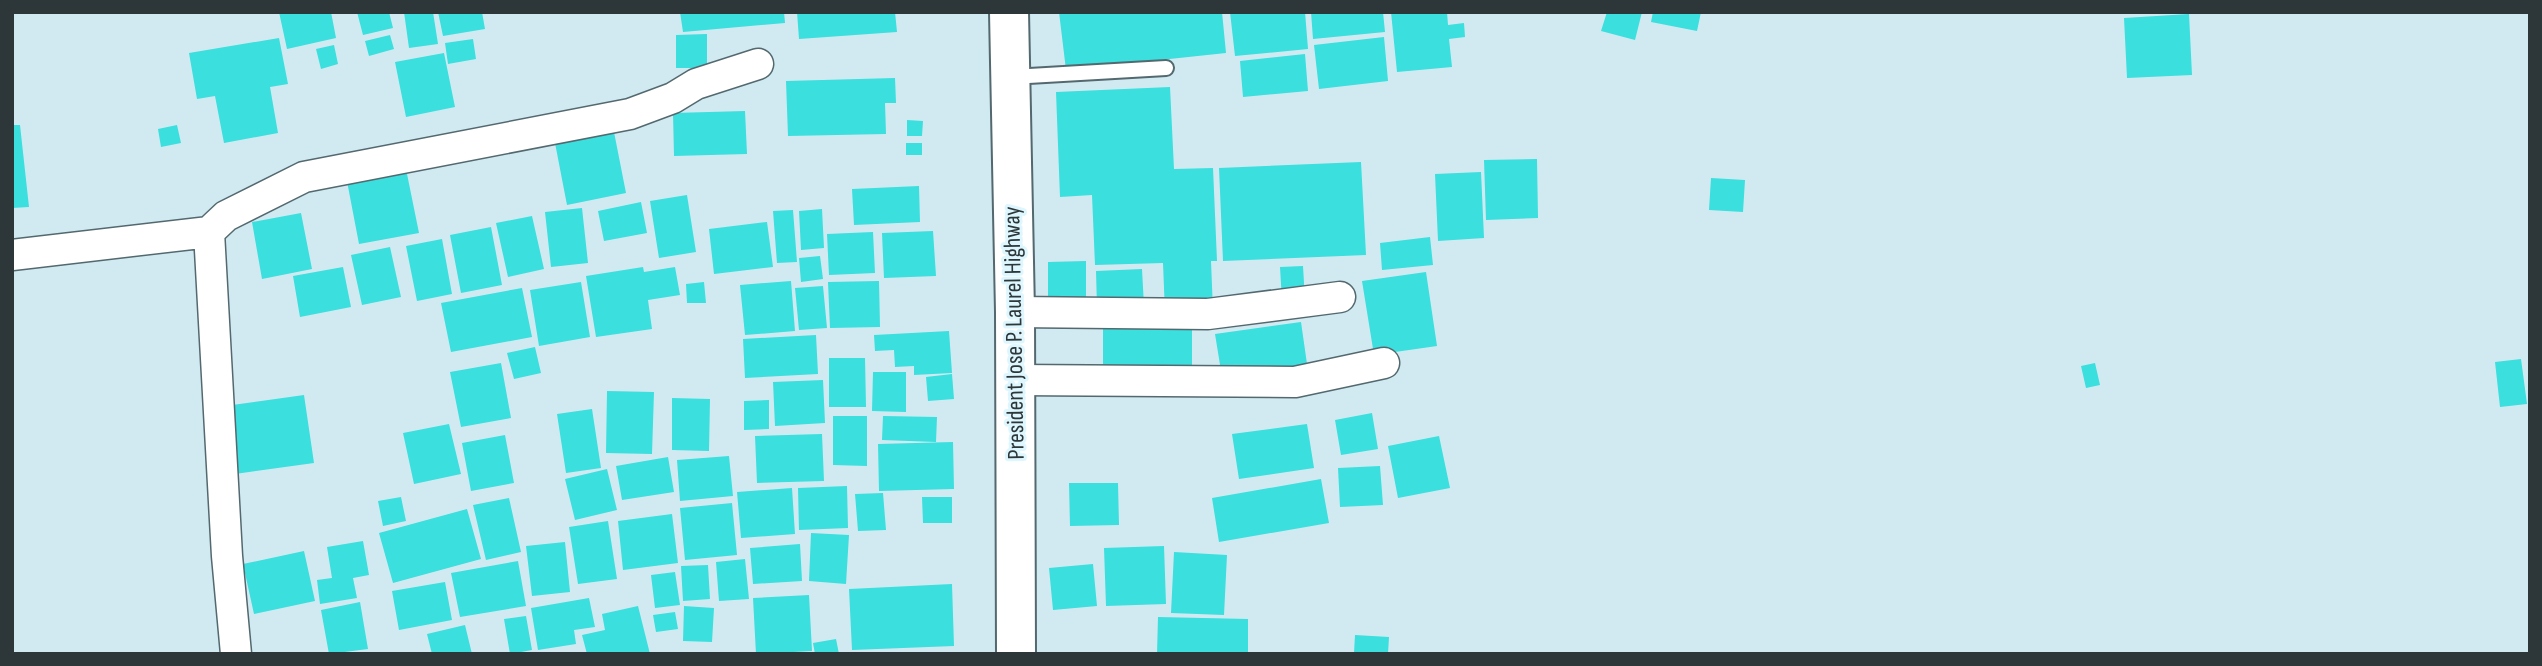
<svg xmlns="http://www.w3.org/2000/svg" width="2542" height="666" viewBox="0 0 2542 666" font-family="'Sofia Sans Condensed',sans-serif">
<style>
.building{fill:#3adfde}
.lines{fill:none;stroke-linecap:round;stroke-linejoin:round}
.service-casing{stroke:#53696f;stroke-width:18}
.minor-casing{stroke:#53696f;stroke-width:33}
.trunk-casing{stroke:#53696f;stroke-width:42}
.service{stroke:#fff;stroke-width:14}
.minor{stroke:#fff;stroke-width:30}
.trunk{stroke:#fff;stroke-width:38}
.labels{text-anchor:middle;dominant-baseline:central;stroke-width:6;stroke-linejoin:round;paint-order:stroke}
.street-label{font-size:24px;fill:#2d373a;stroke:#def7fe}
</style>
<rect width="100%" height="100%" fill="#d1eaf1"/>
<path class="building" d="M279,12H331L336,38L287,49Z
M357,12H389L393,28L363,35Z
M404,12H433L438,44L409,48Z
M438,12H482L485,29L443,36Z
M680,12H784L785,23L683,32Z
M797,12H895L897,32L799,39Z
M1059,12H1222L1226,53L1066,70Z
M1230,12H1305L1308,49L1235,56Z
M1311,12H1383L1385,32L1313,39Z
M1391,12H1447L1448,25L1464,23L1465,37L1449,39L1452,67L1397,72Z
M1607,12H1642L1635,40L1601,31Z
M1653,12H1701L1697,31L1651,22Z
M2189,14L2192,75L2127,78L2124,18Z
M707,34V68H676V35Z
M390,35L394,49L369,56L365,41Z
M1384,37L1388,81L1319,89L1314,45Z
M279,38L288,84L270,87L278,133L224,143L215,96L197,99L189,53Z
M473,39L476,59L448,64L445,43Z
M334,45L338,64L321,69L316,49Z
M444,53L455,107L406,117L395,62Z
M1305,54L1308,91L1243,97L1240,61Z
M895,78L896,103H885L886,134L788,136L786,81Z
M1170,87L1174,169L1213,168L1217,261H1211L1213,311L1165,313L1163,263L1095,265L1092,195L1060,197L1056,92Z
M745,111L747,154L674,156L673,113Z
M907,120L923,121L922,136H907Z
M12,125H20L29,207L12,208Z
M177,125L181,143L161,147L158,129Z
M614,132L626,193L567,205L555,143Z
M906,143H922V155H906Z
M1537,159L1538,218L1486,220L1484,160Z
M1361,162L1366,255L1223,261L1219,168Z
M405,164L419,233L359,244L346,176Z
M1481,172L1484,238L1438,241L1435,174Z
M1711,178L1745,180L1743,212L1709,210Z
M919,186L920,222L854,225L852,189Z
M687,195L696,252L659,258L650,201Z
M641,202L647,233L604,241L598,211Z
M582,208L588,263L551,267L545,212Z
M822,209L824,248L801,250L799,211Z
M793,210L797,262L777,263L773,211Z
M301,213L312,269L262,279L252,222Z
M532,216L544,269L508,277L496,223Z
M767,222L773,267L714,274L709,229Z
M491,227L502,285L461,293L450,235Z
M933,231L936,276L884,278L882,233Z
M873,232L875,273L829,275L827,234Z
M1430,237L1433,265L1382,270L1380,243Z
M442,239L452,294L417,301L406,246Z
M390,247L401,297L362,305L351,255Z
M820,256L823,279L801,282L799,258Z
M1086,261V306H1048V262Z
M1303,266L1305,300L1282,301L1280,267Z
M343,267L351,307L300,317L293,276Z
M643,267L644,272L675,267L680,295L648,300L652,329L596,337L586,276Z
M1142,269L1144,306L1097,307L1096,271Z
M1426,272L1437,346L1374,355L1362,281Z
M791,281L795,331L745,335L740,285Z
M879,281L880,327L830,328L828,282Z
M581,282L590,337L539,346L530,290Z
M704,282L706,303H687L686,284Z
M823,286L827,328L799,330L795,288Z
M522,288L532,337L451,352L441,303Z
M1301,322L1307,364L1222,377L1215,334Z
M1103,324L1192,325V376H1103Z
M949,331L952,373L914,375V366L895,367L894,350L875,351L874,335Z
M816,335L818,374L745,378L743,339Z
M535,347L541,373L514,379L507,353Z
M829,358H865L866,407H829Z
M2521,359L2527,404L2500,407L2495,362Z
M501,363L511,418L461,427L450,372Z
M2095,363L2100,385L2086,388L2081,366Z
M873,372H906V412L872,411Z
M952,374L954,399L928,401L926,377Z
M823,380L825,423L775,426L773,382Z
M607,391L654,392L652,454L606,453Z
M304,395L314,463L235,474L225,406Z
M672,398L710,399L709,451L672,450Z
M769,400V429L744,430V401Z
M592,409L601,468L566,473L557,414Z
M1372,413L1378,449L1341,455L1335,420Z
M833,416H867V466L833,465Z
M883,416L937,417L936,442L882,440Z
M449,424L461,474L414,484L403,433Z
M1307,424L1314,468L1239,479L1232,434Z
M822,434L824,481L757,483L755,436Z
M505,435L514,483L471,491L462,443Z
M1439,436L1450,488L1398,498L1388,446Z
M953,442L954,489L879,491L878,444Z
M729,456L733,496L680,501L677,460Z
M668,457L674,492L622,500L616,466Z
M1380,466L1383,505L1340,507L1338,468Z
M607,469L617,510L575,520L565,479Z
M1321,479L1329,523L1219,542L1212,498Z
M1069,483H1118L1119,525L1070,526Z
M847,486L848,528L799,530L798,488Z
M792,488L795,534L741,538L737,492Z
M883,493L886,530L858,531L855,494Z
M401,497L406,521L383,526L378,501Z
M922,497H952V523H923Z
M509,498L521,552L486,560L473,505Z
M732,503L737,555L685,560L680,508Z
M467,509L481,559L393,583L379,533Z
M672,514L678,563L623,570L618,521Z
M608,521L617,579L578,584L569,527Z
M811,533L849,535L846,584L809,581Z
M363,541L369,575L353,578L357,598L320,604L317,580L332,578L327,547Z
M565,542L570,592L532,596L526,546Z
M800,544L802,581L753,584L750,548Z
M1164,546L1166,604L1106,606L1104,548Z
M304,551L315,601L254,614L243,564Z
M1174,552L1227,555L1224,615L1171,613Z
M745,559L749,599L719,601L716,562Z
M518,561L526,606L460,617L451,573Z
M1093,564L1097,606L1053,610L1049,568Z
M708,565L710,599L683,601L681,566Z
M675,572L680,605L655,608L651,575Z
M445,582L452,620L399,630L392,591Z
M952,584L954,646L852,650L849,589Z
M809,595L812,651L756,654L753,598Z
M589,598L595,627L574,630L576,644L538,650L531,608Z
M360,602L368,649L329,654L321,610Z
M638,606L650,654H587L582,635L605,630L602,614Z
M684,606L714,608L712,642L683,641Z
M675,612L678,629L656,632L653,615Z
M526,616L532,650L510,654L504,619Z
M1158,617L1248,619V654H1157Z
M465,625L472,654H432L427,634Z
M1355,635L1389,637L1388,654L1354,653Z
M836,639L839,654H815L813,643Z"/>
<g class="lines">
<defs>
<path id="service" d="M1011,77L1166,68"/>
<path id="minor" d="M209,232L226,216L304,177L630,114L673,98L696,84L758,64
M12,255L209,232L227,556L236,654
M1015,312L1208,314L1340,297
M1016,380L1295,382L1384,363"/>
<path id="trunk" d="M1009,12L1015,312L1016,654"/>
</defs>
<use href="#service" class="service-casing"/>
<use href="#minor" class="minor-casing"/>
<use href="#trunk" class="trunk-casing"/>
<use href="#service" class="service"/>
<use href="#minor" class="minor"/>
<use href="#trunk" class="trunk"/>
</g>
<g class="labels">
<g class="street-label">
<text transform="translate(1014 333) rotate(-91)">President Jose P. Laurel Highway</text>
</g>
</g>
<rect width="2542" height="666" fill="none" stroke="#2d373a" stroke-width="28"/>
</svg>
